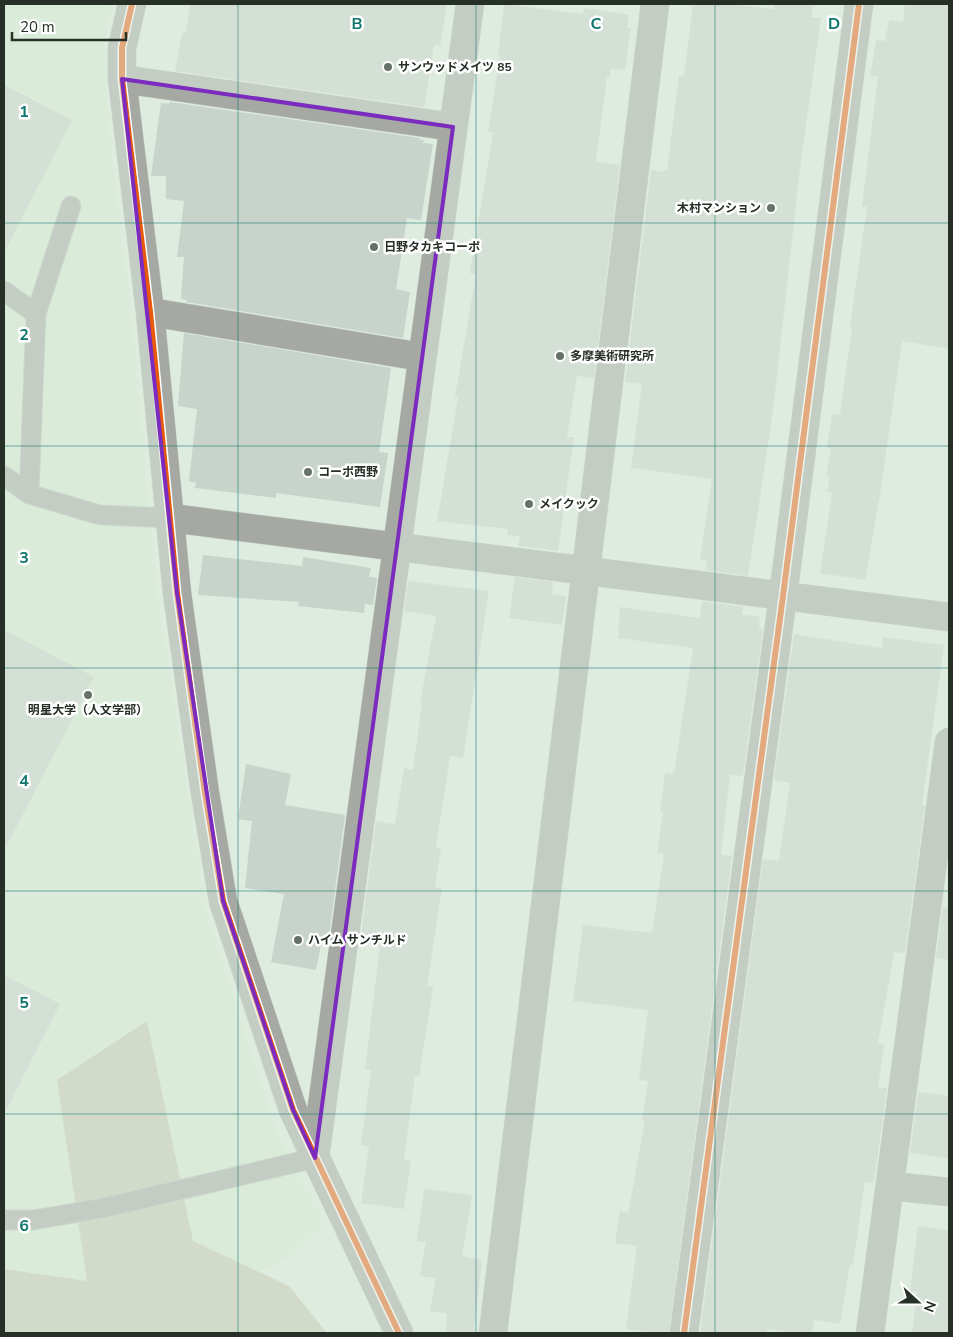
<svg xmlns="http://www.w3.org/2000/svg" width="953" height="1337" viewBox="0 0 953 1337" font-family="'Nunito Sans','Noto Sans JP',sans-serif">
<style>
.built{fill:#d4ebd5}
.forest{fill:#c4c7b1}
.building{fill:#c7d3cb}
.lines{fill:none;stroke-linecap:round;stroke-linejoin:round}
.lane-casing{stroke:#bac5bb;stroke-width:21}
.street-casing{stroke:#bac5bb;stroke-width:29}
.lane{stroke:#a5a8a3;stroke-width:19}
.street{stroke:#a5a8a3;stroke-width:28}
.cycleway-casing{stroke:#fff;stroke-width:9}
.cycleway{stroke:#e8590c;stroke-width:6}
.marked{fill:none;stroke:#7b2cbf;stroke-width:4;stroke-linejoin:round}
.grid{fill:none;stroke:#0f766e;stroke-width:1;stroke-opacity:0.55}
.poi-dot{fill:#667167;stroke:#fff;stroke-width:2}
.labels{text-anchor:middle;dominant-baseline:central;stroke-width:5;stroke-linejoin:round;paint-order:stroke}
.poi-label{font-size:12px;font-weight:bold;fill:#263027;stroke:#fff;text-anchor:start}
.grid-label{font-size:16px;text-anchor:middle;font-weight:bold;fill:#0f766e;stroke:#fff;stroke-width:5;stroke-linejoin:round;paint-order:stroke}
</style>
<rect width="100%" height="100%" fill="#deebdf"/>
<path class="built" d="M4,4H112L104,38L109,131L132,321L157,591L206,912L276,1130L324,1223L289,1256L148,1333H4Z"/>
<path class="forest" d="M147,1021L193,1241L289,1286L327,1333H4V1269L87,1281L57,1080Z"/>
<path class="building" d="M190,4H447L440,46L434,45L424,107L175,71L182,33H186Z
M504,4L583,14L584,8L629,15L627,28H631L625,70L610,69V78L607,77L596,161L620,165L594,378L577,376L567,437H574L558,551L518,546L520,536L507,535L508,529L437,521L458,398L455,397L476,274L470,273L493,133L488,132L500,57L498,56Z
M693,4H729L774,9V4H813L811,17L821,18L800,168L773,411L748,576L706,570L707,561L700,560L712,479L631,468L642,384L625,382L651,170L664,172V170L667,171L679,75L684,76Z
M905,4H949V349L902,341L880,495L865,580L820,573L832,493L827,492L830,477L826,476L831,448H827L832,414L840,415L852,327L850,326L867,207L862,206L878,77L870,76L876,40L885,41L889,20L903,22Z
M4,85L72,120L4,253Z
M170,102L420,138L419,140H424L423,143L433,144L421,220L407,218L396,289L410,292L403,338L186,302L187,300L181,299L184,257H177L184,201L166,199V176H151L161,103L169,104Z
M184,333L391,368L379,452L388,453L380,507L276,493V498L195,488L196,483L189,481L197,409L178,406Z
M203,555L302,566L303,557L371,568L369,577L377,578L373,605L365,604L364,613L298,606L299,602L198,595Z
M515,577L553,582L552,594L566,596L562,625L509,618Z
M408,581L489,591L463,758L450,756L436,847L441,848L435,887L442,888L427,986L433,987L419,1077L415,1076L404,1160L411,1161L404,1209L361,1203L369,1146L361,1145L371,1070L365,1069L380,946L360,942L376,821L395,824L404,768L413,770L422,703H420L436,616L404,611Z
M702,601L743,607L742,614L760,617L759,628L763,629L743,776L730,775L721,855L732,856L669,1333H655L626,1329L637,1246L615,1243L620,1211L628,1213L645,1121H642L648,1081L639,1080L648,1010L573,1001L583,925L652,933L664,854L657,853L663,811H660L665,773L674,774L693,648L618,638L620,607L700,618Z
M4,630L94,677L4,851Z
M794,634L882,648L883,637L944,645L922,805L925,806L905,953L894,952L878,1044L884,1045L878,1087L887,1088L874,1182H865L853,1265H850L840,1324L814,1320L812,1333H795L767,1329V1333H700L763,859L779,861L790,783L774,780Z
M246,764L291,774L285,805L345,815L329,936L323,935L316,970L271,962L284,894L245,888L252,821L238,819Z
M943,907L949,908V960L936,958Z
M4,975L60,1004L4,1115Z
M918,1092L949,1096V1159L910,1153Z
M424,1189L472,1195L462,1256L482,1260L474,1333H446L447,1313L430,1311L436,1278L420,1276L426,1242L417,1241Z
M918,1226L949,1230V1333H912L917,1292L910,1291Z"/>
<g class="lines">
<defs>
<path id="lane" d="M4,291L36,314
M4,476L29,494L100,515L171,518
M29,494L36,314L71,206
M4,1220H33L103,1208L315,1158"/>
<path id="street" d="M132,4L122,48V79L150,312L177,593L205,793L223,901L293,1110L399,1333
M122,79L453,127
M150,312L422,357
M171,518L949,617
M315,1158L470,4
M890,1186L949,1192
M493,1333L655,4
M684,1333L783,596L859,4
M870,1333L949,742"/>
</defs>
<use href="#lane" class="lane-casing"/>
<use href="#street" class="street-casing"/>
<use href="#lane" class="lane"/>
<use href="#street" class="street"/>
<defs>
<path id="cycleway" d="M132,4L122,48V79L150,312L177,593L205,793L223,901L293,1110L399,1333
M684,1333L783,596L859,4"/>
</defs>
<use href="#cycleway" class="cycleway-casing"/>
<use href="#cycleway" class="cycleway"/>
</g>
<path d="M0 0H953V1337H0ZM122,79L453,127L315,1158L293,1110L223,901L177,593Z" fill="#deebdf" fill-opacity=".55" fill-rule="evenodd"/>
<path class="marked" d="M122,79L453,127L315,1158L293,1110L223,901L177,593Z"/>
<path class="grid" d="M238,4V1333M476,4V1333M715,4V1333M4,223H949M4,446H949M4,668H949M4,891H949M4,1114H949"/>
<g class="poi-dot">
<circle cx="388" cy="67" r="5"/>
<circle cx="771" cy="208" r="5"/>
<circle cx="374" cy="247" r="5"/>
<circle cx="560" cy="356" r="5"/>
<circle cx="308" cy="472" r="5"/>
<circle cx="529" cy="504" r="5"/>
<circle cx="88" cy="695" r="5"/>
<circle cx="298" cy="940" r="5"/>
</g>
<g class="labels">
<g class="poi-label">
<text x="398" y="67">サンウッドメイツ 85</text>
<text x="761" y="208" text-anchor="end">木村マンション</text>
<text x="384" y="247">日野タカキコーポ</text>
<text x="570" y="356">多摩美術研究所</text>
<text x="318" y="472">コーポ西野</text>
<text x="539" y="504">メイクック</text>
<text x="88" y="710" text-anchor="middle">明星大学（人文学部）</text>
<text x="308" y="940">ハイム サンチルド</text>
</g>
</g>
<g class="grid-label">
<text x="357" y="29">B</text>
<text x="596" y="29">C</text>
<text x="834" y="29">D</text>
<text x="24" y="117">1</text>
<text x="24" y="340">2</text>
<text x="24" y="563">3</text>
<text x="24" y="786">4</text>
<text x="24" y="1008">5</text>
<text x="24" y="1231">6</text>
</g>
<rect width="953" height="1337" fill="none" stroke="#263027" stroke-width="10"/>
<g transform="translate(918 1302) rotate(111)" stroke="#ffffff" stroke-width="4" paint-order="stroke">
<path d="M0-4L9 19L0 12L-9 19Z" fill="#263027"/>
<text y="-8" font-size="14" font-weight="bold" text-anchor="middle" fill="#263027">N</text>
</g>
<path d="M12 32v8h114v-8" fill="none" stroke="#263027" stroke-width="2.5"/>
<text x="20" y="32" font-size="15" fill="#263027" stroke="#ffffff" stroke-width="4" paint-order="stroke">20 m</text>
</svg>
